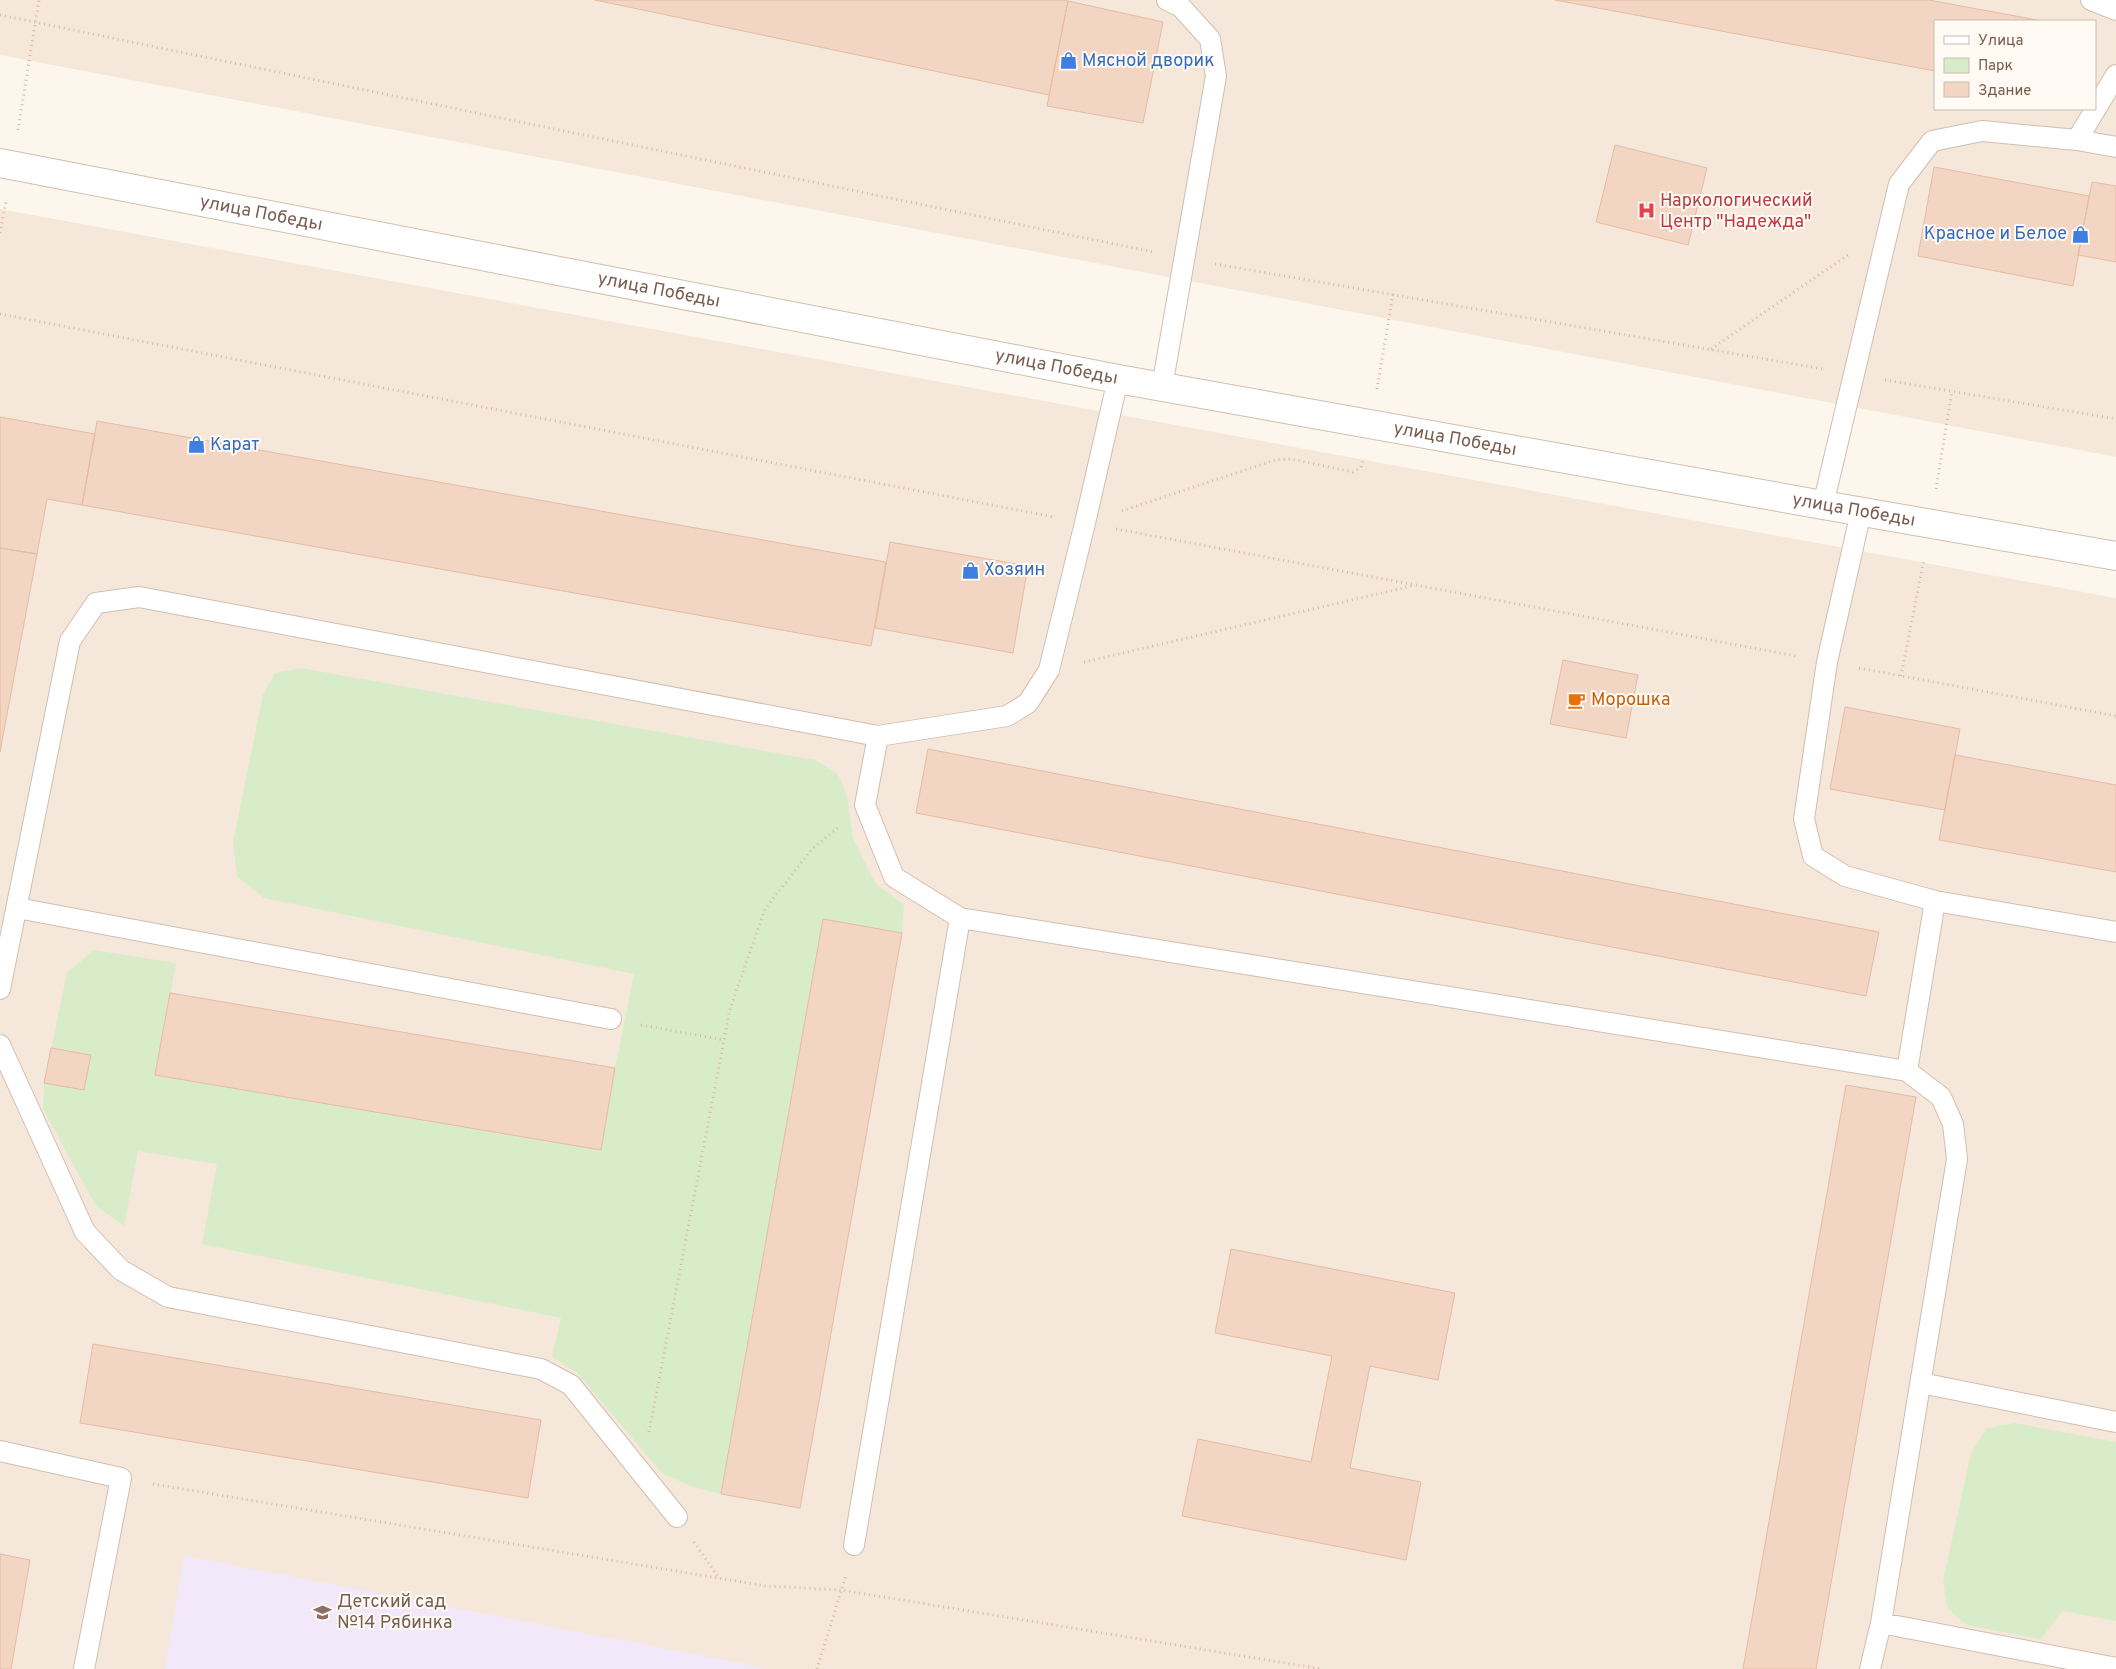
<svg xmlns="http://www.w3.org/2000/svg" width="2116" height="1669" viewBox="0 0 2116 1669" font-family="Overpass,sans-serif">
<style>
.residential{fill:#f5e8da;fill-rule:evenodd}
.education{fill:#f3e8fa}
.green{fill:#d8ecc9}
.building{fill:#f3d5c3;stroke:#e6bba3}
.lines{fill:none;stroke-linecap:round;stroke-linejoin:round}
.service-casing{stroke:#d1beb0;stroke-width:22}
.tertiary-casing{stroke:#d1beb0;stroke-width:30}
.path{stroke:#d9b8a5;stroke-width:3;stroke-dasharray:1 4;stroke-linecap:butt}
.service{stroke:#fff;stroke-width:20}
.tertiary{stroke:#fff;stroke-width:28}
.labels{text-anchor:middle;dominant-baseline:central;stroke-width:4;stroke-linejoin:round;paint-order:stroke}
.shop-label{font-size:18px;fill:#366cbe;stroke:#fffaf3;text-anchor:start}
.health-label{font-size:18px;fill:#be3a42;stroke:#fffaf3;text-anchor:start}
.street-label{font-size:18px;fill:#7a5c4d;stroke:#fffaf3}
.food-label{font-size:18px;fill:#c56008;stroke:#fffaf3;text-anchor:start}
.education-label{font-size:18px;fill:#785e54;stroke:#fffaf3;text-anchor:start}
</style>
<rect width="100%" height="100%" fill="#fdf6ec"/>
<path class="residential" d="M0,0H2116V457L0,55ZM1935,21H2095V109H1935Z
M0,209L2116,598V1669H0Z"/>
<path class="education" d="M184,1556L760,1667V1669H165Z"/>
<path class="green" d="M301,668L815,760L838,774L847,797L853,838L875,883L904,905L902,933L823,920L721,1494L690,1486L662,1473L577,1373L552,1357L561,1318L202,1244L217,1164L138,1151L124,1226L96,1206L43,1109L44,1083L67,973L94,950L176,963L156,1075L601,1150L615,1068L634,974L264,898L237,876L233,842L263,695L275,673Z
M2015,1423L2116,1442V1621L2062,1611L2041,1639L1966,1625L1947,1607L1943,1581L1971,1453L1987,1428Z"/>
<path class="building" d="M595,0H1064L1068,1L1049,95Z
M1555,0H1929L2037,20L1935,21V71Z
M1068,1L1163,22L1143,123L1047,106Z
M1615,145L1707,168L1688,245L1596,222Z
M1934,167L2089,196L2073,286L1918,256Z
M2092,182L2116,186V262L2078,255Z
M0,417L95,434L82,505L47,499L37,554L0,548Z
M97,421L886,562L871,646L82,505Z
M890,542L1028,566L1013,653L875,628Z
M0,548L37,554L0,752Z
M1563,660L1638,675L1626,738L1550,724Z
M1845,707L1960,729L1945,810L1830,789Z
M928,749L1879,932L1866,996L916,813Z
M1955,755L2116,785V872L1939,840Z
M823,919L902,933L800,1508L721,1494Z
M170,993L615,1068L601,1150L155,1075Z
M51,1048L91,1055L84,1090L44,1083Z
M1846,1085L1916,1097L1816,1669H1743Z
M1231,1249L1455,1293L1438,1380L1370,1366L1350,1468L1421,1482L1406,1560L1182,1516L1198,1439L1311,1462L1332,1356L1215,1333Z
M93,1344L541,1420L528,1498L80,1423Z
M0,1554L30,1560L11,1669H0Z"/>
<g class="lines">
<defs>
<path id="service" d="M2091,0L2116,10
M2077,140L2116,75
M1162,387L1216,76L1210,39L1181,7L1167,0
M1823,505L1899,184L1932,141L1982,131L2077,140L2116,147
M1861,512L1827,662L1804,819L1813,856L1845,876L1935,901L1907,1071L1941,1097L1953,1124L1957,1159L1881,1623L1870,1669
M878,736L865,805L894,877L960,918
M1935,901L2116,932
M17,908L611,1019
M0,989L70,641L96,603L139,597L878,736L1007,716L1028,703L1049,670L1085,523L1118,379
M0,1045L85,1232L121,1270L168,1297L541,1369L571,1385L677,1517
M1921,1383L2116,1422
M0,1451L121,1478L84,1669
M854,1545L960,918L1907,1071
M1881,1623L2116,1668"/>
<g id="tertiary">
<path id="s1" d="M0,163L1118,379L1823,505L2116,556"/>
</g>
</defs>
<use href="#service" class="service-casing"/>
<use href="#tertiary" class="tertiary-casing"/>
<path class="path" d="M0,15L1153,252
M18,130L39,0
M0,233L6,201
M1215,264L1823,369
M0,314L1054,517
M1711,349L1848,255
M1885,380L2116,419
M1377,389L1393,294
M1936,489L1952,391
M1122,511L1275,460L1291,459L1353,472L1361,467L1363,459
M1116,529L1796,656
M1084,662L1412,586
M1859,668L2116,716
M1901,676L1924,559
M641,1025L724,1040
M649,1432L730,1009L765,909L812,849L840,826
M153,1484L766,1586L841,1590L1322,1669
M694,1542L719,1578
M817,1669L846,1575"/>
<use href="#service" class="service"/>
<use href="#tertiary" class="tertiary"/>
</g>
<defs>
<symbol id="shop-bare" viewBox="-9 -9 18 18"><path d="M-5-2.5h2.3a2.7 3.5 0 0 1 5.4 0H5L5.5 6h-11ZM-1.5-2.5h3a1.5 2.3 0 0 0-3 0Z" fill="#3f7fe0" stroke="#fffaf3" stroke-width="2.5" paint-order="stroke"/></symbol>
<symbol id="hospital-bare" viewBox="-9 -9 18 18"><path d="M-5-5h3v3.5h4V-5h3V5h-3V1.5h-4V5h-3Z" fill="#e0444e" stroke="#fffaf3" stroke-width="2.5" paint-order="stroke"/></symbol>
<symbol id="cafe-bare" viewBox="-9 -9 18 18"><path d="M-5.5-4.5H6V0H3Q3 3.5 0 3.5H-2.5Q-5.5 3.5-5.5 0ZM3-3.2v2h1.7v-2ZM-6 4.5H4V6H-6Z" fill="#e8710a" stroke="#fffaf3" stroke-width="2.5" paint-order="stroke"/></symbol>
<symbol id="school-bare" viewBox="-9 -9 18 18"><path d="M0-5L7-2L0 1L-7-2ZM-4 1L0 2.5L4 1V4Q0 6-4 4Z" fill="#8d6e63" stroke="#fffaf3" stroke-width="2.5" paint-order="stroke"/></symbol>
</defs>
<g fill-rule="evenodd">
<use href="#shop-bare" x="1056" y="48" width="25" height="25"/>
<use href="#hospital-bare" x="1634" y="198" width="25" height="25"/>
<use href="#shop-bare" x="2068" y="222" width="25" height="25"/>
<use href="#shop-bare" x="184" y="432" width="25" height="25"/>
<use href="#shop-bare" x="958" y="558" width="25" height="25"/>
<use href="#cafe-bare" x="1564" y="688" width="25" height="25"/>
<use href="#school-bare" x="310" y="1600" width="25" height="25"/>
</g>
<g class="labels">
<g class="shop-label">
<text x="1082" y="61">Мясной дворик</text>
<text x="2067" y="234" text-anchor="end">Красное и Белое</text>
<text x="210" y="445">Карат</text>
<text x="984" y="570">Хозяин</text>
</g>
<g class="health-label">
<text x="1660" y="201">Наркологический<tspan x="1660" dy="21">Центр "Надежда"</tspan></text>
</g>
<g class="street-label">
<text stroke="none"><textPath href="#s1" startOffset="266">улица Победы</textPath></text>
<text stroke="none"><textPath href="#s1" startOffset="671">улица Победы</textPath></text>
<text stroke="none"><textPath href="#s1" startOffset="1076">улица Победы</textPath></text>
<text stroke="none"><textPath href="#s1" startOffset="1481">улица Победы</textPath></text>
<text stroke="none"><textPath href="#s1" startOffset="1886">улица Победы</textPath></text>
</g>
<g class="food-label">
<text x="1591" y="700">Морошка</text>
</g>
<g class="education-label">
<text x="337" y="1602">Детский сад<tspan x="337" dy="21">№14 Рябинка</tspan></text>
</g>
</g>
<rect x="1934" y="20" width="162" height="90" fill="#fffaf3" stroke="#cabbb1"/>
<rect x="1944" y="36" width="25" height="8" fill="#ffffff" stroke="#cabbb1"/>
<text x="1978" y="45" font-size="15" fill="#7a5c4d">Улица</text>
<rect x="1944" y="58" width="25" height="15" fill="#d8ecc9" stroke="#cabbb1"/>
<text x="1978" y="70" font-size="15" fill="#7a5c4d">Парк</text>
<rect x="1944" y="82" width="25" height="15" fill="#f3d5c3" stroke="#cabbb1"/>
<text x="1978" y="95" font-size="15" fill="#7a5c4d">Здание</text>
</svg>
